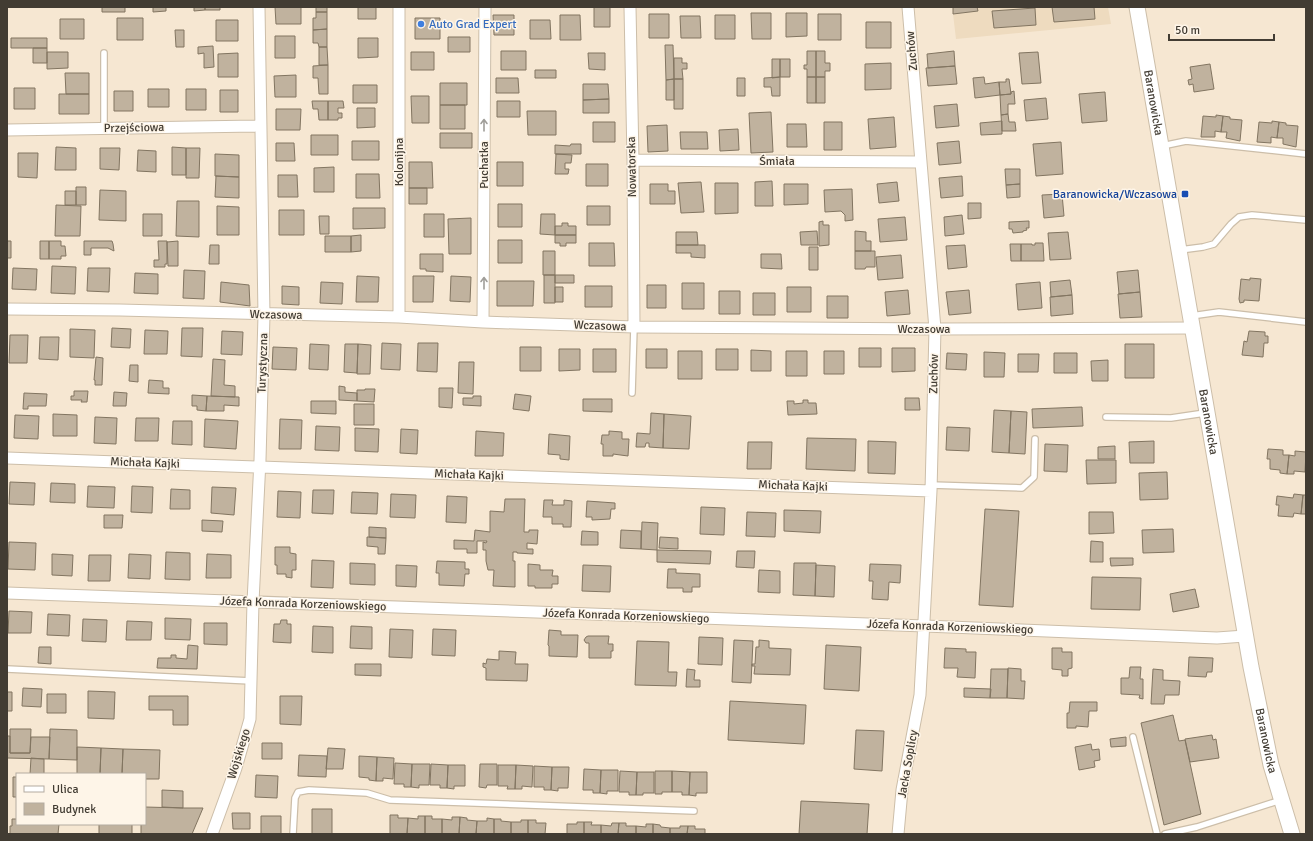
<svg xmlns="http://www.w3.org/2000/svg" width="1313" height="841" viewBox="0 0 1313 841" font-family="Signika,sans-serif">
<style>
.built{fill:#eedbbf}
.building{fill:#c0b29e;stroke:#827561}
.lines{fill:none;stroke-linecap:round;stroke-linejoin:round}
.lane-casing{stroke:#ccbea9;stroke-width:8}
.street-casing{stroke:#ccbea9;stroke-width:13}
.secondary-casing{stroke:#ccbea9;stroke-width:17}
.lane{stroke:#fff;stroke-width:5.5}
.street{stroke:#fff;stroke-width:11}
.secondary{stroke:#fff;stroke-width:15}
.oneway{stroke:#a09e99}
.shop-dot{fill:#3f7fe0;stroke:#fef5e8;stroke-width:1.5}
.transit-dot{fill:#1a4fb4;stroke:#fef5e8;stroke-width:1.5}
.labels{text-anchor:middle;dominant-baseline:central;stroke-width:3;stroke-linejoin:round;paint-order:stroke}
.shop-label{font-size:12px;fill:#366cbe;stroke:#fef5e8;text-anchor:start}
.street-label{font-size:12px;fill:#423c33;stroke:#fef5e8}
.transit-label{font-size:12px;fill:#164399;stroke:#fef5e8;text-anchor:end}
</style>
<rect width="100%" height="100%" fill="#f6e7d2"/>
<path class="built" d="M977,7H1108L1111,24L956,39L953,14L978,11Z"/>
<path class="building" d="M102,7H125V12H102Z
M153,7H166V11L153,12Z
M194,7H205V10L194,11Z
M205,7H220V10H205Z
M275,7H301V24H276Z
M316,7H327V12H316Z
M358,7H376V19H358Z
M594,7H610V27H594Z
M953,7H977L978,11L953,14Z
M1052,7H1094L1095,19L1054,22Z
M1035,8L1036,25L994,28L992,11Z
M316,12H327V29L313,30V18H316Z
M751,13H771V39H752Z
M786,13H807V36L786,37Z
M649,14H669V38H649Z
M818,14H841V40H818Z
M493,15H514V35H494Z
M560,15H580L581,40H560Z
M715,15H735V39H715Z
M680,16H700L701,38H681Z
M117,18H143V40H117Z
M415,18H440V39H415Z
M60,19H84V39H60Z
M216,20H238V41H216Z
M530,20H550L551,39H530Z
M866,22H891V48H866Z
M327,29V47H319L318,43H313V30Z
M175,30H184V47H176Z
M275,36H295V58H275Z
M448,37H470V52H448Z
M11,38H47V48H11Z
M358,38H378V57L358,58Z
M665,45H673L674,79L666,80Z
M213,46L214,67L204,68V53L198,54V47Z
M319,47H327L328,65H319Z
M33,48H47V63H33Z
M501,51H526V70H501Z
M807,51H816V77H807V69H804V65H807Z
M816,51H825V63H830V71H825V77H816Z
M954,51L955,66L928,68L927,54Z
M47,52H68V68L47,69Z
M411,52H434V70H411Z
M1038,52L1041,83L1022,84L1019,53Z
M238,53V77H218V54Z
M588,53H605V70L589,69Z
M674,58H682V63H687V69H682L683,79H674Z
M772,59H780V77L772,78Z
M780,59H790V77H780Z
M891,63V89L865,90V64Z
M1210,64L1214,89L1194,92L1193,84L1189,85L1188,80L1192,79L1190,67Z
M328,65V94H319L318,78H313V66Z
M955,66L957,84L928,86L926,68Z
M535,70H556V78H535Z
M65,73H89V94H66Z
M296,75V97H275L274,76Z
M780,77V96H772L771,87H764V78Z
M807,77H816V103H807Z
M816,77H825V103H816Z
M984,77L985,84L999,82L1000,95L975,98L973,78Z
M496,78H518L519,93H496Z
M737,78H745V96H737Z
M674,79V100H666V80Z
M674,79H683V109H674Z
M1006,79H1009L1011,94L1000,95L999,82H1006Z
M440,83H467V105H440Z
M583,84H608L609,99L583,100Z
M353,85H377V103H353Z
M14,88H35V109H14Z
M148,89H169V107H148Z
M186,89H206V110H186Z
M220,90H238V112H220Z
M114,91H133V111H114Z
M1014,91L1015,104H1008V114L1001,115L1000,95L1011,94V92Z
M1105,92L1107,121L1082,123L1079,94Z
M59,94H89V114H59Z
M411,96H429V123H412Z
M1046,98L1048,119L1026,121L1024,100Z
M609,99V113H583V100Z
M312,101H328V120H319L318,109H313Z
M328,101H343L344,108H338V113H342V118H338V120H328Z
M497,101H520V117H497Z
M957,104L959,126L936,128L934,106Z
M440,105H465V129H440Z
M357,108H375V127L357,128Z
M276,109H301L300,130H276Z
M527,111H556V135H528Z
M771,112L773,152L751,153L749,113Z
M1008,114L1009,122H1015L1016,131H1002L1001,115Z
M1216,115L1223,116L1221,132L1215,131V137H1201L1203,116L1216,117Z
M1223,116L1230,117V119L1242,120L1240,141L1226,138L1227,132H1221Z
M894,117L896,147L870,149L868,119Z
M1002,121V134L981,135L980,123Z
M1272,121L1279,122L1277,138L1271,137V143L1257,142L1259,122L1272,123Z
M593,122H615V142H593Z
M824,122H842V150H824Z
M1279,122L1286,123V125L1298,126L1296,147L1283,144V138H1277Z
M787,124H806L807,147H787Z
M667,125L668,151L648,152L647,126Z
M738,129L739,150L720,151L719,130Z
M680,132H707L708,149H681Z
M440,133H472V148H440Z
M311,135H338V155H311Z
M352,141H379V160H352Z
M959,141L961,163L939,165L937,143Z
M1061,142L1063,174L1036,176L1033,144Z
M276,143H294L295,161H276Z
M571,144H581V154H555V145L570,146Z
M56,147L76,148V170H55Z
M172,147L186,148V175H172Z
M100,148H120L119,170L100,169Z
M186,148H200L199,178H186Z
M138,150L156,151V172L137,171Z
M18,153H38L37,178L18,177Z
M215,154L239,155V177L215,176Z
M556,154L572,155L571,163H565V169H569L568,174H555Z
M409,162H432L433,188H409Z
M497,162H523V186H497Z
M586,164H608V186H586Z
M334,167V192H314V168Z
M1005,169H1020V184L1006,185Z
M356,174H379L380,198H356Z
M278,175H297L298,197H278Z
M216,176L239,177V198L215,197Z
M962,176L963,196L941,198L939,178Z
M772,181L773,206H755V182Z
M701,182L704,212L681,213L678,183Z
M897,182L899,201L879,203L877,184Z
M715,183H738V213L715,214Z
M650,184H668V191H675V204H650Z
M784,184H808V204L784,205Z
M1020,184V197L1007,198L1006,185Z
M76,187H86V205H76Z
M409,188H427V204H409Z
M852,189L853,220L845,221V215L841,211L825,212L824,190Z
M100,190L126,191V221L99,220Z
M65,191H76V205H65Z
M1062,194L1064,216L1044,218L1042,195Z
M177,201H199V237L176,236Z
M968,203H981V218L968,219Z
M498,204H522V227H498Z
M56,205L81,206L80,236H55Z
M217,206L239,207V235H217Z
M587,206H610V225H587Z
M353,208H385V228L353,229Z
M279,210H304V235H279Z
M143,214H162V236H143Z
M424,214H444V237H424Z
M541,214H555V235L540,234Z
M962,215L964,234L945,236L944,217Z
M319,216H329V234H320Z
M905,217L907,240L880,242L878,219Z
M471,218V254H449L448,219Z
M823,221V225H829V245L819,246V222Z
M1029,221V228H1026L1027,230L1023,231V232L1013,233L1012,229H1009V222Z
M562,223H568V226H576V235H555V226H562Z
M817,231L818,245H801L800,232Z
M855,231L866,232V241H871V251H855Z
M676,232H697L698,245H676Z
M1068,232L1071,259L1050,260L1048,233Z
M361,235V251L351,252V236Z
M555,235H576V243H566V246H560V243H555Z
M325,236H351V252H325Z
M498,240H522V263H498Z
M7,241H11V258H7Z
M40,241H49V259H40Z
M49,241H61V246H65L66,256H61V259H49Z
M84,241H112L113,244L114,251L108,248H91V255H84Z
M158,241H167V264H165V267H154V260H159Z
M178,241V266H168L167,242Z
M589,243H614L615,266H589Z
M1035,243H1043L1044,261H1021V244H1032V245H1035Z
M1010,244H1021V261H1011Z
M210,245H219V264H209Z
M676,245H705V258L691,257V253H676Z
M965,245L967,267L948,269L946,246Z
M809,247H818V270H809Z
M543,251H555V275H543Z
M855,251H875V267H866L865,269H855Z
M420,254H443V272L426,271V269H420Z
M761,254H781L782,269L761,268Z
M901,255L903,278L878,280L876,257Z
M52,266L76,267L75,294L51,293Z
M13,268L37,269L36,290L12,289Z
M88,268H110L109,292L87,291Z
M184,270L205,271L204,299L183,298Z
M1138,270L1140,292L1119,294L1117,272Z
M135,273L158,274V294L134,293Z
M544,275H555V303H544Z
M555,275H574V283H555Z
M357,276L379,277L378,302H356Z
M413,276H434L433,302H413Z
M451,276L471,277L470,302L450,301Z
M1250,278L1261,279L1259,301L1244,300V302L1240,303L1239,299L1241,279L1250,280Z
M1070,280L1072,295L1051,297L1050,282Z
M497,281H534L533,306H497Z
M221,282L249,285L250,306L220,302Z
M321,282L343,283L342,304L320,303Z
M1040,282L1042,308L1018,310L1016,284Z
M682,283H704V309H682Z
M647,285H666V308H647Z
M282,286L299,287V305L282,304Z
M585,286H612V307H585Z
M555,287H563V302H555Z
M787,287H811V312H787Z
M908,290L910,314L887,316L885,292Z
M969,290L971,313L949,315L946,292Z
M719,291H740V314H719Z
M1140,292L1142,317L1120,318L1118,294Z
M753,293H775V315H753Z
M1072,295L1073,314L1051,316L1050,297Z
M827,296H848V318H827Z
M112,328L131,329L130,348L111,347Z
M182,328H203L202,357L181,356Z
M70,329L95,330L94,358L70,357Z
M145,330L168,331L167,354H144Z
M222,331L243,332L242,355L221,354Z
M1249,331L1265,332V336H1268V343H1264L1263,357L1242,355L1244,341L1247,342Z
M10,335H28L27,363H9Z
M40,337H59L58,360L39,359Z
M382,343L401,344L400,370L381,369Z
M418,343H438L437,372L417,371Z
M310,344L329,345L328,370L309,369Z
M345,344H358L357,373L344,372Z
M358,344L371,345L370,374H357Z
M1125,344H1154V378H1125Z
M273,347L297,348L296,370L272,369Z
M520,347H541V371H520Z
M859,348H881V367H859Z
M892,348H915V371L892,372Z
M559,349H580V370L559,371Z
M593,349H616V372H593Z
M646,349H667V368H646Z
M716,349H738V370H716Z
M751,350L771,351V371H751Z
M678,351H702V379H678Z
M786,351H807V376H786Z
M824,351H844V374H824Z
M984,352L1005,353L1004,377H984Z
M947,353L967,354L966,370L946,369Z
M1054,353H1077V373H1054Z
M1018,354H1039L1038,372H1018Z
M96,357L103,358L102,385H95V380H94Z
M213,359L225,360L224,385L235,386V397L211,396Z
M1108,360V381H1092L1091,361Z
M459,362H474L473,394L458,393Z
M130,365H138V382L129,381Z
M149,380L163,381V388H169V394L148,393Z
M339,386L345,387V392L357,393V401L339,400Z
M439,388H453L452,408L439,407Z
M365,389H375L374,402L357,401V390H365Z
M74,391H88L87,402H81L82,400H71V396H74Z
M114,392L127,393L126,406H113Z
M24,393L47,394L46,406H28V409H23Z
M515,394L531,396L529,411L513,409Z
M192,395L207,396L206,411L197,410V406H192Z
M207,396L239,397V406L224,405V411H206Z
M473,396H481V406L463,405V398H473Z
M905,398H919L920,410H905Z
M583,399H612V412L583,411Z
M803,400H808V403H816L817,414L788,415L787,401H794V404L803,403Z
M311,401H336V414L311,413Z
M354,404H374V425H354Z
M1082,407L1083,426L1033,428L1032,409Z
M994,410L1011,411L1009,453L992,452Z
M1011,411L1027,412L1025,454L1009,453Z
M651,413L664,414L663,448L649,447V443H646L645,447H636L637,433L650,434Z
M53,414L77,415V436H53Z
M664,414L691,416L689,449L663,448Z
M15,415L39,416L38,439L14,438Z
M95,417L117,418L116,444L94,443Z
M136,418H159L158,441H135Z
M205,419L238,421L236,449L204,447Z
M280,419L302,420L301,449H279Z
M173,421H192V445L172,444Z
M316,426L340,427L339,451L315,450Z
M947,427L970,428L969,451L946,450Z
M355,428L379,429L378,452L355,451Z
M401,429L418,430L417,454L400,453Z
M476,431L504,433L503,456H475Z
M609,431L622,432V439H629L628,456L613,454V456H603V444H601L602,435H609Z
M549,434L570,436L569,460L560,459V455L548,454Z
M807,438L856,439L855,471L806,469Z
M868,441L896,442L895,474L868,473Z
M1154,441V463H1130L1129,442Z
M748,442H772L771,469H747Z
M1045,444L1068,445L1067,472L1044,471Z
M1115,446V459H1098V447Z
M1268,449L1283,450V455H1289L1287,474L1280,473V470L1270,469V459H1267Z
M1295,451L1306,452L1305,472L1294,471V474H1287L1289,455L1295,456Z
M1086,460H1116V483L1087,484Z
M1167,472L1168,499L1140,500L1139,473Z
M10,482L35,483L34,505L9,504Z
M51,483L75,484V503L50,502Z
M88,486L115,487L114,508L87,507Z
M132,486L153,487L152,513L131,512Z
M212,487L236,488L234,515L211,513Z
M171,489L190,490V509H170Z
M313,490H334L333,514L312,513Z
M278,491L301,492L300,518L277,517Z
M352,492L378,493L377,514L351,513Z
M391,494L416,495L415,518L390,517Z
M1294,494L1303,495L1301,514L1294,513L1293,517L1278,516L1279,505H1276L1277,496L1293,498Z
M1303,495H1306V514H1301Z
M447,496L467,497L466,523L446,522Z
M505,499H525L524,532H529V530H538L537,544L527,543V549H533V554L517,553V552H513V561H515V587L493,586L494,570H488L486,561V550H483V542L486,543L487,541H477V553H467V549H454V540L474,541L475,530L490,532V511L504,512Z
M544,500H553L552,505H564V500L572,501L571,527H563V524H552V517H543Z
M587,501L615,503V509H611L610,519L592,520V517H586Z
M701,507L725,508L724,535L700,534Z
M985,509L1019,511L1013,607L979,605Z
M784,510L821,511L820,533L784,531Z
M747,512L776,513L775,537L746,536Z
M1089,512H1113L1114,533L1089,534Z
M104,515H123L122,528H104Z
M202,520L223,521L222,532L202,531Z
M642,522L658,523L657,550L641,549Z
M369,527L386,528V538L369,537Z
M1173,529L1174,552L1143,553L1142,530Z
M621,530L641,531V549L620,548Z
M582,531L598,532V545H581Z
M367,537L386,538L385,554H378V547L367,546Z
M660,537L678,538V549L659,548Z
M1091,541L1103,542V562H1090Z
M9,542L36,543L35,570L8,569Z
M275,547H290V553L296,554V570H292V578L286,577V574H277V565H275Z
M657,550L711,551L710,564L657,562Z
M737,551H755L754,568L736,567Z
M166,552L190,553V580L165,579Z
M52,554L73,555L72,576L52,575Z
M129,554L151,555L150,579L128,578Z
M207,554L231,555V578H206Z
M89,555H111L110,581H88Z
M1110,558H1133V565L1111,566Z
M312,560L334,561L333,588L311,587Z
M437,561L465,562V569H469V574H465L464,586L439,585V573H436Z
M350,563L375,564V585L350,584Z
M794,563H816L815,596L793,595Z
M528,564L540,565V570H553L552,576H558V584H552V588H535V586H528Z
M870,564L901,565L900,583L889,582L888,600L872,599L873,581H869Z
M396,565L417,566L416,587L396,586Z
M583,565L611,566L610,592L582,591Z
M816,565L835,566L834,597L815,596Z
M668,569H676V573L700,574V587H692V592H683V588H667Z
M759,570L780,571V593L758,592Z
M1092,577L1141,578L1140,610L1091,609Z
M1195,589L1199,607L1173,612L1170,594Z
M9,611L32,612L31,633H8Z
M48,614L70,615L69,636L47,635Z
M165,618L191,619L190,640L165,639Z
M83,619L107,620L106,642L82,641Z
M281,620H287V624H291V643L273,642L274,624H280Z
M127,621L152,622L151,640H126Z
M204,623H227V645L204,644Z
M313,626L333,627V653L312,652Z
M351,626L372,627V649L350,648Z
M390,629L413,630L412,658L389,657Z
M433,629L456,630L455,656L432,655Z
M549,630L561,631V635H578L577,657L549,656V646L548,645Z
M588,636H609L608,644H613V651H611V658H589V643H586L584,640L586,637Z
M699,637L723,638L722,665L698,664Z
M734,640L753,641L751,683L732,682Z
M759,640L769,641V648L791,649L790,675L754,674L755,666H752V664H755L756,647H759Z
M637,641L669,642L668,672H677L676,686L635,685Z
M188,645L198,646L197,669L157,668L158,658H171V655H176V658L187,659Z
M826,645L861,647L859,691L824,689Z
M39,647H51V664L38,663Z
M945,648L966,649V652H976L975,678L957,677L958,668H944Z
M1052,648H1062V652H1072V668L1068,669V676H1062V670L1052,669Z
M499,651L516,652L515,664H528L527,681L486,680V668L483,667V663L486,664L487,659L499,660Z
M1189,657L1213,658L1212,672H1207L1206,677L1188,676Z
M355,664H381V676L355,675Z
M1130,667H1141L1140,679H1143V699L1139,698L1140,695L1121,694V678H1129Z
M1008,668L1021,669V681H1025L1024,699L1007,698Z
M687,669L695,670L694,680H700V687H686Z
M991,669H1008L1007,698H990Z
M1153,669L1163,670V680L1180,681L1179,695H1165L1164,704H1151Z
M23,688L42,689L41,707L22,706Z
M964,688L991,689L990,698L964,697Z
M88,691L115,692L114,719L88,718Z
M7,692H12V711H7Z
M47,694H66V713H47Z
M149,696H188V725H173V710H149Z
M280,696H302L301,725L280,724Z
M730,701L806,705L804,744L728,740Z
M1070,702H1097V711H1089L1088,727L1076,726V728H1067V713H1069Z
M1173,715L1179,741L1185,740L1201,814L1164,825L1141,723Z
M10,729H31L30,753H10Z
M50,729L77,730V760L49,759Z
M856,730L884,731L882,771L854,769Z
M1212,735L1213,740L1216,739L1219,758L1190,762L1185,739Z
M7,736H10V753H30L31,737H50L49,759L7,758Z
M1126,737V746L1111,747L1110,739Z
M262,743H282V759H262Z
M1091,744L1092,750L1099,749L1100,760L1094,761L1095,767L1079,770L1075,747Z
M77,747L101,748L100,774H77Z
M101,748L123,749L122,774H100Z
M328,748L345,749L343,769H326Z
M123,749L160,750L159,779H145V774H122Z
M299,755L327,756L326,777L298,776Z
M359,756L377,757L376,781L369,780V778L359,777Z
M377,757L394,758L393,779L383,778V781H376Z
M31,758L44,759V774H30Z
M395,763L412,764L411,787H404V784H394Z
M412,764H430L429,785H419V788L411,787Z
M431,764L448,765L447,788H440V785H430Z
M480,764H497V785H487L486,788L479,787Z
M448,765H465V786H454V789L447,788Z
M498,765H516L515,789H507L508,786H498Z
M516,765L533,766L532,787L522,786V789H515Z
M534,766L552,767L551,790H544V787H534Z
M552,767H569L568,788H558V791L551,790Z
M584,769L601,770L600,793H593V790H583Z
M601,770H618V791H607V794L600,793Z
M620,771L637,772L636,795H629V792H619Z
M655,771H672V792H662V794H655Z
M672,771L690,772L689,795H682V792H672Z
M637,772H654V793H643V795H636Z
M690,772H707V793H696V796L689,795Z
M256,775L278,776L277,798L255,797Z
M13,777H17V797H13Z
M162,790L183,791V808L162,807Z
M801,801L869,804L867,834H799Z
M145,807L183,808H203L192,834H141V824H145Z
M312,809H332V834H312Z
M232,813H250V829H233Z
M390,815H398V818H408L407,834H390Z
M261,816H281V834H261Z
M418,816H425V834H407L408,818L418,819Z
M425,816H432V819H442V834H425Z
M452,817H460L459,834H442V819L452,820Z
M460,817L467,818V820L477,821L476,834H459Z
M487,818L494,819V834H476L477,821H487Z
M12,819H17V824H59L58,834H10V826H12Z
M494,819H501V821L511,822V834H494Z
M521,820H528V834H511V822H521Z
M528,820H536V823H546L545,834H528Z
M577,822H584V834H567V824H577Z
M584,822H592L591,825H601V834H584Z
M612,823H619L618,834H601V825L611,826Z
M619,823H626V826H636V834H618Z
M99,824H132V834H99Z
M646,824H653V834H636V826L646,827Z
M653,824L660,825L661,827L670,828V834H653Z
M680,826H688L687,834H670V828H680Z
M688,826H695V829H705V834H687Z"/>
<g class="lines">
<defs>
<path id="lane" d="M104,53V129
M1162,146L1186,141L1306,154
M1180,250L1203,247L1214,244L1231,224L1239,217L1252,215L1306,220
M1191,316L1219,312L1306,322
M632,393L634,327
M1106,417L1171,418L1205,413
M931,485L1022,488L1034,477L1035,439
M7,669L251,681
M1133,737L1157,834
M293,834L295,798L298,792L309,790L367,793L390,800L694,811
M1165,834L1197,827L1281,800"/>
<path id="street" d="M399,7V317
M630,7L633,160L634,327
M7,130L261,126
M633,160L920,162
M7,309L120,310L399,317L483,322L634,327L935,329L1193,328
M483,322L485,7
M7,458L931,491
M7,593L925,626L1217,638L1245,636
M212,834L236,768L250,719L253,602L260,460L264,315L259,7
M898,834L902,790L920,695L931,491L935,329L908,7"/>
<g id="secondary">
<path id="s1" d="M1137,7L1251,667L1271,765L1292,834"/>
</g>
</defs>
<use href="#lane" class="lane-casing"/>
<use href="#street" class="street-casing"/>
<use href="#secondary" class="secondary-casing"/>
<use href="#lane" class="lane"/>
<use href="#street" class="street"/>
<use href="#secondary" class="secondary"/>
</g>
<defs><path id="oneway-shaft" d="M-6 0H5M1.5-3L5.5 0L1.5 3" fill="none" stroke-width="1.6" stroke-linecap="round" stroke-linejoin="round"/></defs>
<g class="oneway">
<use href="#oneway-shaft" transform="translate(484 125) rotate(-90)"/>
<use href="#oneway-shaft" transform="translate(484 283) rotate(-90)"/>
</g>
<circle class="shop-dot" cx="421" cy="24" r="4"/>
<rect class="transit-dot" x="1181" y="190" width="8" height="8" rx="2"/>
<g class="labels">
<g class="shop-label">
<text x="429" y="24">Auto Grad Expert</text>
</g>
<g class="street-label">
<text transform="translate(912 51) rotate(-95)">Zuchów</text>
<text stroke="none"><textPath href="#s1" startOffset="97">Baranowicka</textPath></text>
<text transform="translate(134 128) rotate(-1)">Przejściowa</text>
<text x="777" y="161">Śmiała</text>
<text transform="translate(399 162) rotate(-90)">Kolonijna</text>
<text transform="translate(484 165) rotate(-90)">Puchatka</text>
<text transform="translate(632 167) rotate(-91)">Nowatorska</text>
<text transform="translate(276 315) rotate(1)">Wczasowa</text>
<text transform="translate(600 326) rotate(2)">Wczasowa</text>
<text x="924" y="329">Wczasowa</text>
<text transform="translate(263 363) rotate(-88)">Turystyczna</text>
<text transform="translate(934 374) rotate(-89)">Zuchów</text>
<text stroke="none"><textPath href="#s1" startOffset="421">Baranowicka</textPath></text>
<text transform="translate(145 463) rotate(2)">Michała Kajki</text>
<text transform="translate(469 475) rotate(2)">Michała Kajki</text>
<text transform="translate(793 486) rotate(2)">Michała Kajki</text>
<text transform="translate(303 604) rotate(2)">Józefa Konrada Korzeniowskiego</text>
<text transform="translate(626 616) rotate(2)">Józefa Konrada Korzeniowskiego</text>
<text transform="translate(950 627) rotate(2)">Józefa Konrada Korzeniowskiego</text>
<text stroke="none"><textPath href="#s1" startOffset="745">Baranowicka</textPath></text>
<text transform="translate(239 754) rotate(-73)">Wojskiego</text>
<text transform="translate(908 764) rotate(-80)">Jacka Soplicy</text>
</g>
<g class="transit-label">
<text x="1177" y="194">Baranowicka/Wczasowa</text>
</g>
</g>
<rect width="1313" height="841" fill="none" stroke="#423c33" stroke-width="16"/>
<rect x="16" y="773" width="130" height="52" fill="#fef5e8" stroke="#b3aba0"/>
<rect x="24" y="786" width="20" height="6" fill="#ffffff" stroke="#b3aba0"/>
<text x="52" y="793" font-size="12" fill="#423c33">Ulica</text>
<rect x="24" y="803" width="20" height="12" fill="#c0b29e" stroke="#b3aba0"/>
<text x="52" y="813" font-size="12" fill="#423c33">Budynek</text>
<path d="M1169 34v6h105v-6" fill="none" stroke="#423c33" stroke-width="2"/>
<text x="1175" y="34" font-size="12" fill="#423c33" stroke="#fef5e8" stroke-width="3" paint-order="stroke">50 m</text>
</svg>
